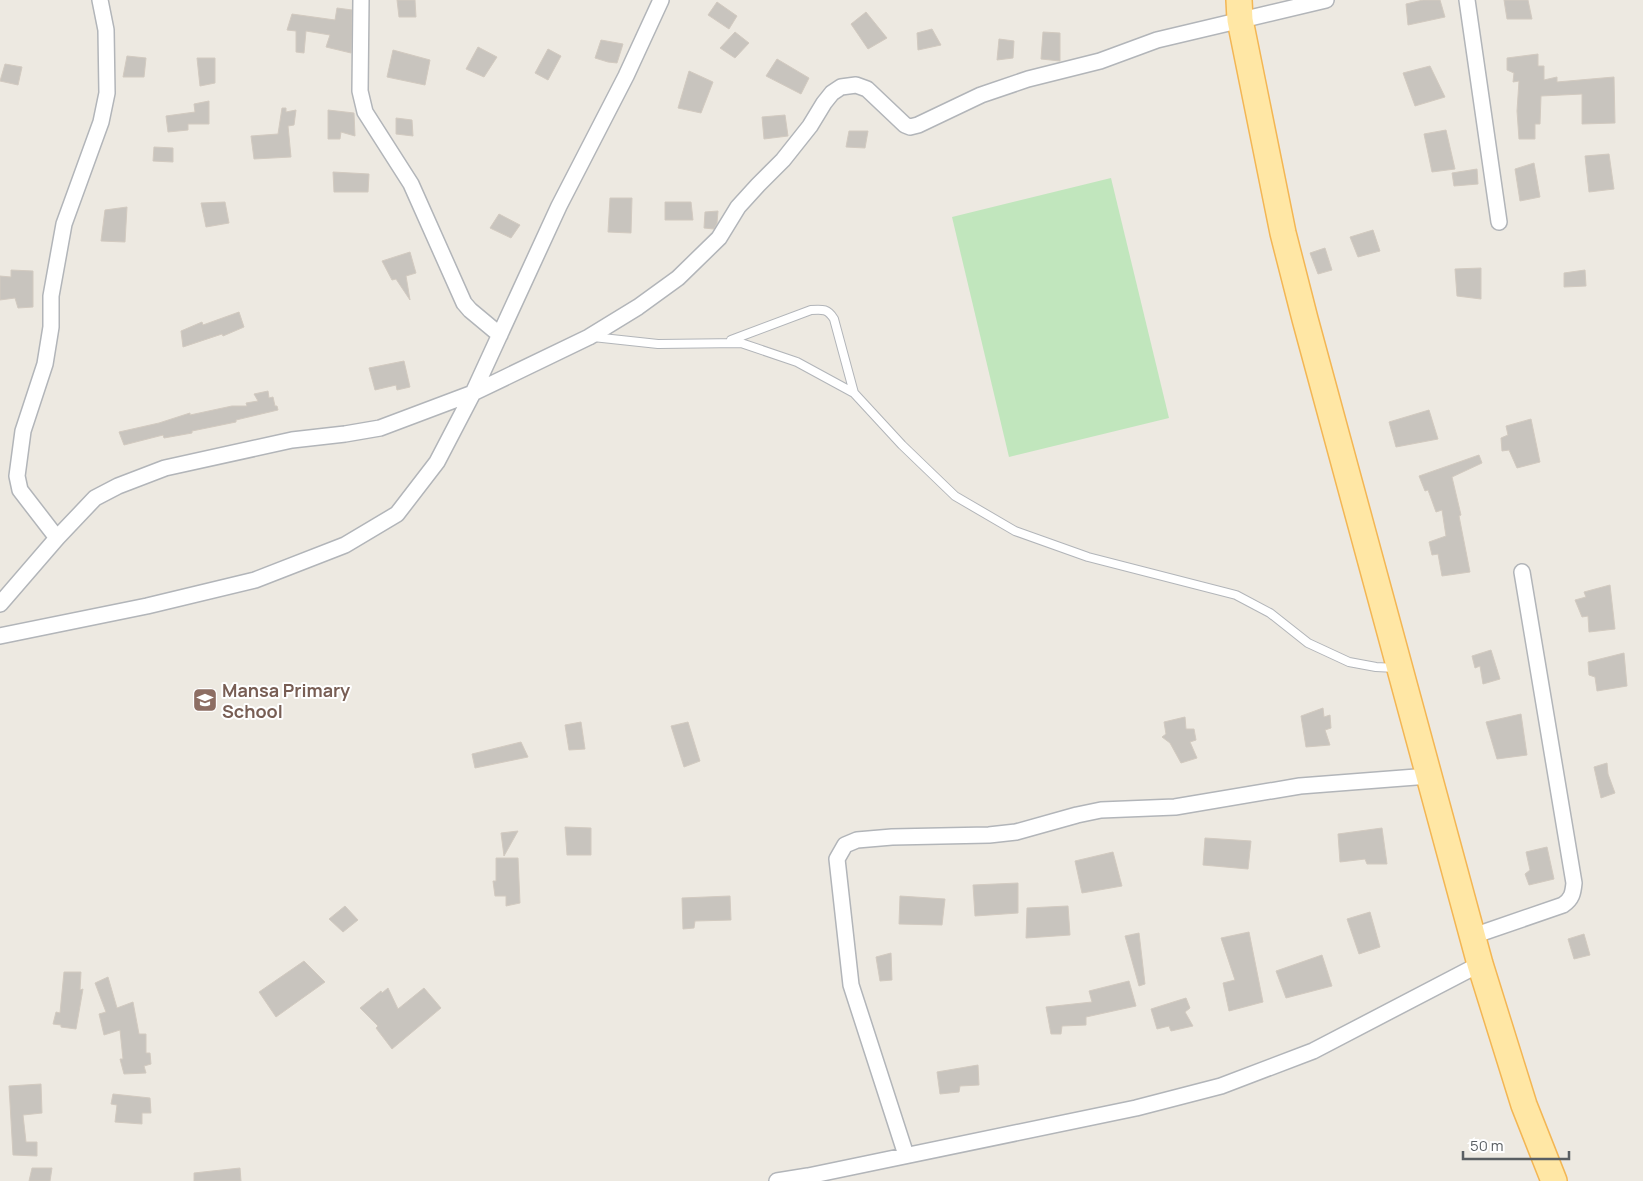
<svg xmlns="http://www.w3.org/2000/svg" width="1643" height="1181" viewBox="0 0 1643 1181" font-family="Manrope,sans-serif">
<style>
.green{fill:#c1e6bd}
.building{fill:#c8c4be;stroke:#d2cac0}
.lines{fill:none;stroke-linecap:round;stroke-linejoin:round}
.service-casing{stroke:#b2b5b9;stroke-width:10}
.minor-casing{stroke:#b2b5b9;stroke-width:18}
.primary-casing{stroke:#f3b654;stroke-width:28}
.service{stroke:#fff;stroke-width:8}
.minor{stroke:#fff;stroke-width:15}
.primary{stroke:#ffe7a5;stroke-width:25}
.labels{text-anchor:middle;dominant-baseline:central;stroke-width:4;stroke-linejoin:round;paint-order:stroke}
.education-label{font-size:18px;font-weight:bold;fill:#785e54;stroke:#fff;text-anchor:start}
</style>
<rect width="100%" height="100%" fill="#ede9e1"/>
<path class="green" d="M1111,178L1169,418L1009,457L952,217Z"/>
<path class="building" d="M397,0H415L416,17H399Z
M1423,0H1440L1445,17L1408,25L1406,4Z
M1504,0H1528L1532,19H1507Z
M717,2L737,16L729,29L708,15Z
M337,8L352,10L351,53L326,47L330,35L306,31L304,53L296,52V31L287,30L292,14L335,20Z
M866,12L887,38L868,49L851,24Z
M932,29L941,45L918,50L917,33Z
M735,32L749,43L735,58L720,48Z
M1043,32L1060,33V61L1041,59Z
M999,39L1014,41L1013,58L997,60Z
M601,40L623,44L617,63L608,62L595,58Z
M478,47L497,57L484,77L466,69Z
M548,49L561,56L548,80L535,73Z
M393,50L430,60L425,85L387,77Z
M1538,54V66H1544V80L1557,77V82L1614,77L1615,123L1582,124V94L1541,96L1540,124H1535V139H1519L1517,111L1519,81L1513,82L1514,73L1507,70V58Z
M127,56L146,58L144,77H123Z
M197,58H215V83L200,86Z
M777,59L809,78L801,94L766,76Z
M5,64L22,67L18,85L0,81Z
M1430,66L1445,97L1415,106L1403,73Z
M689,71L713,82L701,113L678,108Z
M209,101V124H188V130L168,132L166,116L195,112L194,104Z
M282,108H286V112L296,110L294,125L288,126L291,157L254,159L251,136L278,134Z
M328,110L354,113L355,136L341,132L340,139H328Z
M785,115L788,136L764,139L762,117Z
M396,118L412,120L413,136L396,134Z
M1446,130L1455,169L1432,172L1424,134Z
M849,131H868L865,148L846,147Z
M154,147L173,148V162L153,161Z
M1609,154L1614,189L1589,192L1585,156Z
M1534,163L1540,197L1520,201L1515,169Z
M1477,169L1478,184L1454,186L1452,173Z
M333,172L369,174L368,192H334Z
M610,198H632L631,233L608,232Z
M225,202L229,223L206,227L201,203Z
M665,202H691L693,220H665Z
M127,207L125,242L101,241L105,210Z
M718,211L717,223L714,229L704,228L705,212Z
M499,214L520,225L511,238L490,228Z
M1373,230L1380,251L1358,257L1350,237Z
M1325,248L1332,270L1318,274L1310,253Z
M410,252L416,273L406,276L410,300L396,279L392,280L382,261Z
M1481,268V299L1457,296L1455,269Z
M11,270L33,271V307L18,308L15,298L0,300V276L11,277Z
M1585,270L1586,286L1564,287V273Z
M239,312L244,327L223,336L222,334L183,347L181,331L202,322L203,325Z
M404,361L410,387L397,390L396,385L375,390L369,368Z
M268,391L269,398L273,397L275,406H277L278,410L236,420V422L192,431V433L164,438L163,435L124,445L119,432L159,423L190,413V415L232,406H247L246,403L258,401L254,394Z
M1429,410L1438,439L1396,447L1389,422Z
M1531,419L1540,462L1517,468L1509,450L1502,451L1501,438L1508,435L1506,426Z
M1479,455L1482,463L1452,477L1461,515L1459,516L1470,572L1442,576L1438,554L1432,555L1429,542L1446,536L1442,510L1436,512L1428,490L1425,491L1419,476Z
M1610,585L1615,629L1589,632L1588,616L1582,617L1575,600L1586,597L1584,592Z
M1491,650L1500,679L1483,684L1480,666L1475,668L1472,656Z
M1624,653L1627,686L1597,691L1595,677L1589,675L1588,662Z
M1323,708L1324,717L1330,715L1331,728L1325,730L1330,745L1306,747L1301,716Z
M1521,714L1527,755L1497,759L1486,722Z
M1185,717L1186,729H1194L1196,740L1190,742L1197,758L1181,763L1170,743L1162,737L1166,734L1164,722Z
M581,722L585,749L569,750L565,725Z
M688,722L700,761L684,767L671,726Z
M521,742L528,757L475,768L472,754Z
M1607,763L1608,774L1615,793L1601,798L1594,767Z
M565,827L591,828V855H567Z
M1382,828L1387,864H1367L1365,859L1340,862L1338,834Z
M518,831L504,856L501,833Z
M1205,838L1251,841L1248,869L1203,865Z
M1547,847L1554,879L1529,885L1525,874L1530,870L1526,852Z
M1113,852L1122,886L1082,893L1075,861Z
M496,858H518L520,903L506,906V896H495L493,881H496Z
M1018,883V913L975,916L973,885Z
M730,896L731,920L695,921L694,928L683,929L682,898Z
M900,896L945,899L942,925L899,924Z
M345,906L358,920L343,932L329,919Z
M1068,906L1070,935L1026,938L1027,908Z
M1370,912L1380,947L1359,954L1347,919Z
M1249,932L1263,1002L1229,1011L1223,983L1235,980L1221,938Z
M1139,933L1145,984L1139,986L1125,936Z
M1584,934L1590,955L1574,959L1568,939Z
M891,953L892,980L880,981L876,957Z
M1322,955L1332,986L1286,998L1276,971Z
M304,961L325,982L276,1017L259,992Z
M64,972H81L80,990L83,989L76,1029L61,1027V1025L53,1024L56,1012L60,1013Z
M108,977L117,1008L133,1002L139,1034H146V1053H150L151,1064L144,1066L146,1073L124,1074L120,1059H123L120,1030L104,1035L99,1014L106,1012L95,983Z
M1129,981L1136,1006L1086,1017V1025L1062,1026L1061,1034H1051L1046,1007L1092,1002L1089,991Z
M388,988L398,1009L424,988L441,1008L392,1049L376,1028L378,1026L360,1008L381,991L382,993Z
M1186,998L1190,1008L1185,1012L1193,1026L1171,1031L1169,1026L1157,1029L1151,1009Z
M978,1065L979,1085L960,1086L959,1092L940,1094L937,1072Z
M41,1084L42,1113L23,1115L26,1142H37V1156L13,1155L9,1086Z
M113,1094L150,1098L151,1113H142V1124L115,1122L117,1105L111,1104Z
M32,1168H52L50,1181H29Z
M240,1168L241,1181H194V1173Z"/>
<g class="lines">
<defs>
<path id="service" d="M593,337L658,344L741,343L797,362L854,393L902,445L955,496L1015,531L1088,557L1236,595L1270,613L1308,643L1349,662L1376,667L1396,668
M731,340L811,310C823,309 828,309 834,319L854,393"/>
<path id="minor" d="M361,0L360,91L365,112L411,184L464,303L470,310L500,335
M1467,0L1499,222
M57,538L20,490L17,476L23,431L45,364L51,327V296L64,224L101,122L107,93L106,30L100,0
M0,604L57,538L95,498L118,486L165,468L292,440L345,434L380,428L473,393L589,337L638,307L678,278L719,238L738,207L758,185L783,160L810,126L824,103L832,93L841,87L856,85L867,89L905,125L910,127L918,125L981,95L1028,79L1100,61L1157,40L1326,0
M0,636L147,606L255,580L345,545L397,514L437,462L473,393L559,206L626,76L661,0
M1473,936L1563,905C1572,899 1573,893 1574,883L1522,572
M906,1155L851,985L837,859L845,845L857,840L892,837L989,835L1016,832L1077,815L1101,810L1175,807L1300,786L1429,776
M777,1181L808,1176L1136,1108L1221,1086L1313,1051L1480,964"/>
<path id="primary" d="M1239,0L1240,20L1283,233L1305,319L1480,964L1524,1105L1554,1181"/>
</defs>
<use href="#service" class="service-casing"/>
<use href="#minor" class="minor-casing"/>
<use href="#primary" class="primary-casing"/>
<use href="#service" class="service"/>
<use href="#minor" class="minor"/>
<use href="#primary" class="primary"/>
</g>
<defs>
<symbol id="school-square" viewBox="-11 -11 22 22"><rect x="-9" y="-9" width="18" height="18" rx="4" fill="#8d6e63" stroke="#fff"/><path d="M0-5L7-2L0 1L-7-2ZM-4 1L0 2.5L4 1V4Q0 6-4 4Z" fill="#fff"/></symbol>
</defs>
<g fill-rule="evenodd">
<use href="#school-square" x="191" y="686" width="28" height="28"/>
</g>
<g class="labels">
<g class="education-label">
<text x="222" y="690">Mansa Primary<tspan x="222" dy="21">School</tspan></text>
</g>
</g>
<path d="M1463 1151v8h106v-8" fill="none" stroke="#5a5f63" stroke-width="2.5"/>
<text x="1470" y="1151" font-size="15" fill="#5a5f63" stroke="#ffffff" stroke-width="4" paint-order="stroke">50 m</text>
</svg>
